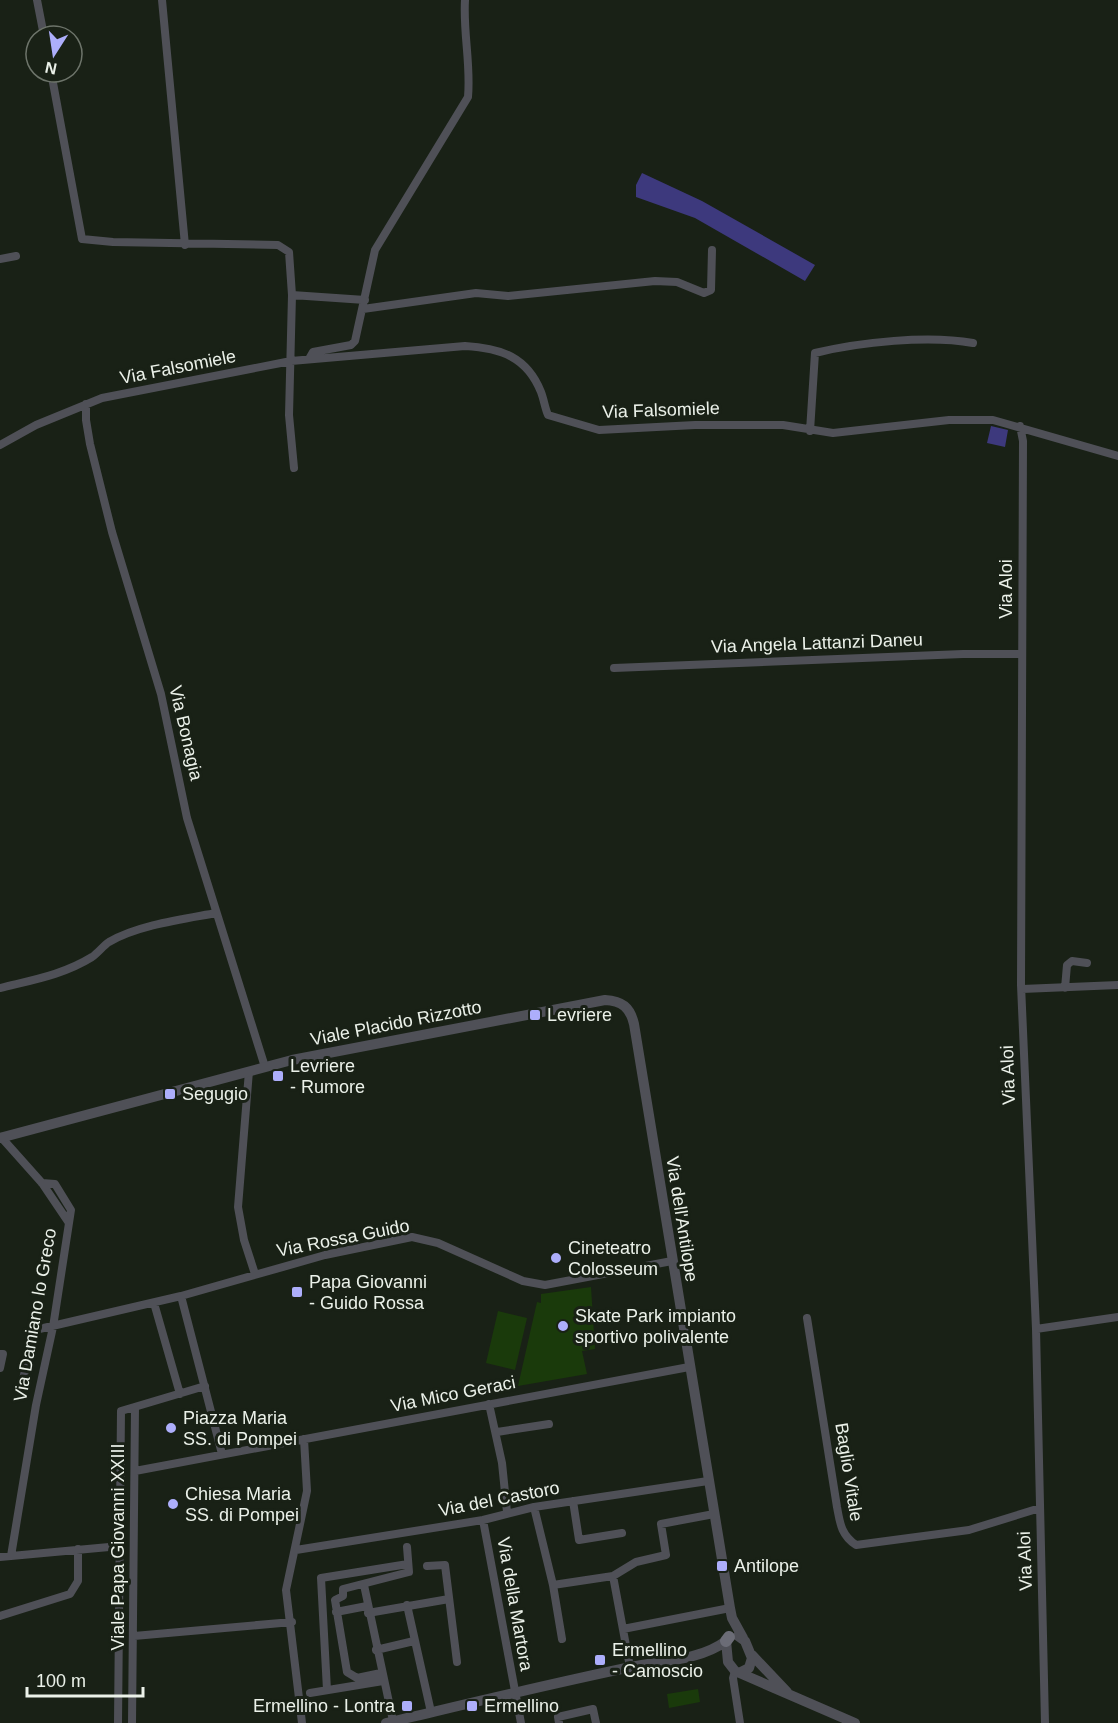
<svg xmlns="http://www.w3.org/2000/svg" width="1118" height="1723" viewBox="0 0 1118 1723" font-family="Arial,sans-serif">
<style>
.green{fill:#1a3a0b}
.water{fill:#3d397d}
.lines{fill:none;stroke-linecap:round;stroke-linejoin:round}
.minor{stroke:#4f5057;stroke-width:8}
.tertiary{stroke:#4f5057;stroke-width:10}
.secondary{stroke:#6b6c76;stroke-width:12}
.poi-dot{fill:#adaefb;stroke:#192116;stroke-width:2}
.labels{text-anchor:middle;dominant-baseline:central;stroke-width:6;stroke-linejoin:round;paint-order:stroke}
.street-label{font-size:18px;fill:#ebf1e9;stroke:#192116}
.poi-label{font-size:18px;fill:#ebf1e9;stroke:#192116;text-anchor:start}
</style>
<rect width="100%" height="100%" fill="#192116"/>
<path class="green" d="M591,1287L595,1349L582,1351L587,1374L518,1386L537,1302L541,1303V1294Z
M498,1311L527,1318L515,1370L486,1363Z
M698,1689L700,1702L669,1708L667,1694Z"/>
<path class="water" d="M642,173L702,201L815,265L805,281L695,218L636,197V185Z
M991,426L1008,430L1005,447L987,443Z"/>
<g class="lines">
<path class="minor" d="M37,0L44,36
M162,0L185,245
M51,72L82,239L113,242L278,245L289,252L292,295L289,415L294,468
M0,259L16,256
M292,295L365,300
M363,309L476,293L508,296L655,281L677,282L704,293L711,290L712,250
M309,359L313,352L351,345L355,341L375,250L468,97C471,64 463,33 465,0
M86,404V420L90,444L112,532L161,694L187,818L265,1067
M1020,426L1023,441L1021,985L1036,1329L1045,1723
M810,431L815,353C860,342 928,335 973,343
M0,445L36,425L102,398L291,361L465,346C501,348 527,357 541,392C544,400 545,408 548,415L599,430L695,425H783L833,433L949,420H993L1118,456
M614,668L963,654H1022
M0,988C32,980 63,975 92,957C98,953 103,946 109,942C138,925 184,919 216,913
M1065,988L1067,965L1072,961L1087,963
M1022,989L1118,985
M249,1071L238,1207L244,1240L255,1274
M1,1137L42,1183L69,1223L53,1327L36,1405L11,1556
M42,1183L55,1184L71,1210L69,1223
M181,1296L222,1454
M154,1303L180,1394
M807,1318L837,1507C840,1523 841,1535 856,1545L969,1530L1040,1508
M1036,1329L1118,1317
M0,1354H3L0,1368
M23,1379L35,1330L181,1296L325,1255L412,1237L438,1243L523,1281L545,1285L672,1261
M489,1404L502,1463L507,1512
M497,1432L549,1424
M135,1471L689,1367
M573,1501L579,1540L622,1533
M534,1507L553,1585L613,1576L636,1562L666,1555L661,1524L714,1514
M483,1520L521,1723
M296,1550L483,1520L534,1507L708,1481
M0,1557L120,1546
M427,1566L445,1565L457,1662
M613,1576L630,1667
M364,1585L393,1721
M553,1585L562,1639
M407,1605L431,1712
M336,1612L367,1606
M368,1613L449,1599
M0,1616L70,1594L78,1581V1549
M623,1629L730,1608
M134,1636L292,1622
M376,1650L414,1641
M735,1671L733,1678L740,1723
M381,1673L357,1678L347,1672L335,1600L343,1596V1589L409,1572L407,1547
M327,1690L321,1578L408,1564
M310,1693L383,1681
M118,1723L121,1411L205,1386
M132,1723L135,1407
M302,1723L286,1590L307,1491L304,1439
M559,1723L558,1717L593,1709L596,1723"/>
<path class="tertiary" d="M0,1138L292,1060L605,1000C622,1001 630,1007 634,1024L730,1608L732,1618L743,1638
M738,1636L745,1641L752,1658L749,1668L741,1672
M726,1641L728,1662L735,1671L855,1723
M752,1655L787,1692
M386,1723C467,1704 549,1684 631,1667C662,1661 701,1660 726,1641"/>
<path class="secondary" d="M726,1641L729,1637"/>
</g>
<g class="poi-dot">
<rect x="529" y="1009" width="12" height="12" rx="3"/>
<rect x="272" y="1070" width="12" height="12" rx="3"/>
<rect x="164" y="1088" width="12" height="12" rx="3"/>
<circle cx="556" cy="1258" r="6"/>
<rect x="291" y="1286" width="12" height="12" rx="3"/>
<circle cx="563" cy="1326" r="6"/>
<circle cx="171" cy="1428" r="6"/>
<circle cx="173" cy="1504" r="6"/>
<rect x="716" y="1560" width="12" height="12" rx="3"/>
<rect x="594" y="1654" width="12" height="12" rx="3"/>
<rect x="401" y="1700" width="12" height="12" rx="3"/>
<rect x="466" y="1700" width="12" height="12" rx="3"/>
</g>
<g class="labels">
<g class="street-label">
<text transform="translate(178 367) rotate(-11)">Via Falsomiele</text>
<text transform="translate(661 410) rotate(-2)">Via Falsomiele</text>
<text transform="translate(1006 589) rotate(-90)">Via Aloi</text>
<text transform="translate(817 643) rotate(-2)">Via Angela Lattanzi Daneu</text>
<text transform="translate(186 733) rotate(77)">Via Bonagia</text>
<text transform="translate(396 1023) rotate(-11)">Viale Placido Rizzotto</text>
<text transform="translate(1008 1075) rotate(-92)">Via Aloi</text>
<text transform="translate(682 1219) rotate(81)">Via dell'Antilope</text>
<text transform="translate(343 1238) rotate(-11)">Via Rossa Guido</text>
<text transform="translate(35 1315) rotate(-80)">Via Damiano lo Greco</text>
<text transform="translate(453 1394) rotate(-11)">Via Mico Geraci</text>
<text transform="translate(849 1472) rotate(81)">Baglio Vitale</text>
<text transform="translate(499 1499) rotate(-11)">Via del Castoro</text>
<text transform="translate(118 1547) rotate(-90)">Viale Papa Giovanni XXIII</text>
<text transform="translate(1025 1561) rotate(-92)">Via Aloi</text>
<text transform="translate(515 1604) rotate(80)">Via della Martora</text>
</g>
<g class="poi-label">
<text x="547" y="1015">Levriere</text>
<text x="290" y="1066">Levriere<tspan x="290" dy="21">- Rumore</tspan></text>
<text x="182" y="1094">Segugio</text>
<text x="568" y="1248">Cineteatro<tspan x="568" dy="21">Colosseum</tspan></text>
<text x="309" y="1282">Papa Giovanni<tspan x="309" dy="21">- Guido Rossa</tspan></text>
<text x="575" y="1316">Skate Park impianto<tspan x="575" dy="21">sportivo polivalente</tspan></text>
<text x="183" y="1418">Piazza Maria<tspan x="183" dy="21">SS. di Pompei</tspan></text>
<text x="185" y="1494">Chiesa Maria<tspan x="185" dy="21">SS. di Pompei</tspan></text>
<text x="734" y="1566">Antilope</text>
<text x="612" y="1650">Ermellino<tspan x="612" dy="21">- Camoscio</tspan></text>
<text x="395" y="1706" text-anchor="end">Ermellino - Lontra</text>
<text x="484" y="1706">Ermellino</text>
</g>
</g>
<g transform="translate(54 54) rotate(192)"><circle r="28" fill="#192116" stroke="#6d746a" stroke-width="1.5"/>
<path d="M0-4.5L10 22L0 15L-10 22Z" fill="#adaefb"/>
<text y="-9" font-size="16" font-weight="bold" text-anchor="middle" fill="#ebf1e9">N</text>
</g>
<path d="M27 1687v9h116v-9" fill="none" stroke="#ebf1e9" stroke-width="3"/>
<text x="36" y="1687" font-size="18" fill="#ebf1e9" stroke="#192116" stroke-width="4.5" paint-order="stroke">100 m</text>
</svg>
